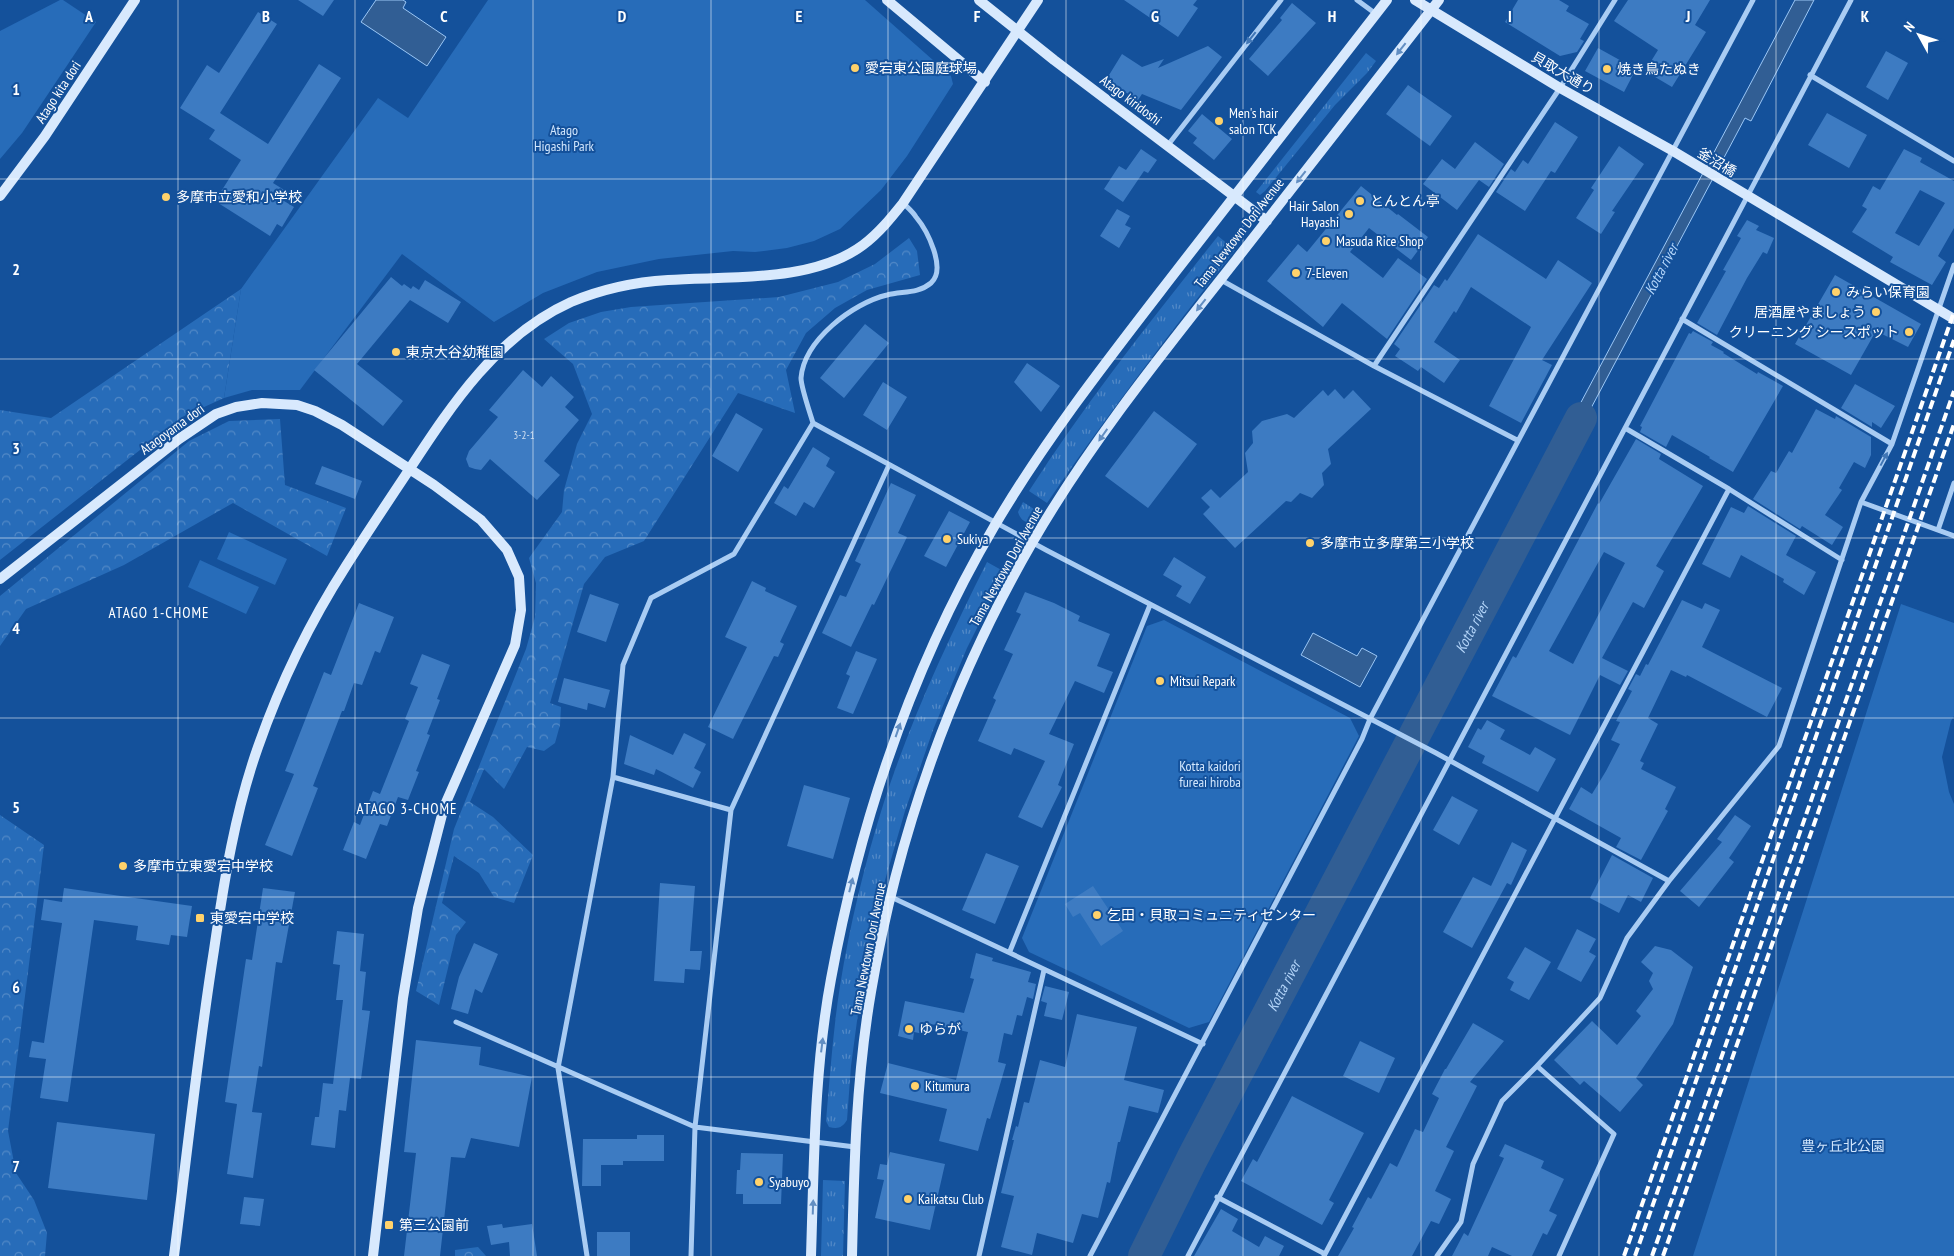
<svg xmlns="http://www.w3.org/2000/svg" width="1954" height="1256" viewBox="0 0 1954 1256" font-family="'PT Sans Narrow','Noto Sans JP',sans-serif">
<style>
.grass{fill:url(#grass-tufts)}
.forest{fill:url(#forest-crowns)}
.park{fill:#276cb9}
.water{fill:#315e94;stroke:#9bc7f6}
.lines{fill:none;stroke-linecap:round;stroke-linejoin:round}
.river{stroke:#315e94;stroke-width:32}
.building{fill:#3d7bc2;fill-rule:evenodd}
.street{stroke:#a9ccf3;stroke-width:5}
.secondary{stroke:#d8e9fd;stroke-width:10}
.rail{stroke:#fff;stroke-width:4;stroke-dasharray:9 4;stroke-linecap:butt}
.oneway{fill:#4176b5}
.oneway2{fill:#628ec2}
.grid{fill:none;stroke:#fff;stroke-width:1;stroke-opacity:0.55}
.poi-dot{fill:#ffd26b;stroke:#14519b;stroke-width:2}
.labels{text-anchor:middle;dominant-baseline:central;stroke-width:4;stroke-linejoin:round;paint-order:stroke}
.number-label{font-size:11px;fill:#cedef0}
.poi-label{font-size:14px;fill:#fff;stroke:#14519b;text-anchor:start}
.street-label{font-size:14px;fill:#fff;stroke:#14519b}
.park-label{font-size:14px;fill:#d1e6fd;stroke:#14519b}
.water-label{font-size:15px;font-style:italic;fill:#b5d6fa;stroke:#14519b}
.neighbourhood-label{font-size:15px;letter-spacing:1px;fill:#fff;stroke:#14519b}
.grid-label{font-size:16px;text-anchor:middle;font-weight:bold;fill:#fff;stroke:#14519b;stroke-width:4;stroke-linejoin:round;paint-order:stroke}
</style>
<defs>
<pattern id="grass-tufts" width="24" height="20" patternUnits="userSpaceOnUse" patternTransform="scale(1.25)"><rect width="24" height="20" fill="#276cb9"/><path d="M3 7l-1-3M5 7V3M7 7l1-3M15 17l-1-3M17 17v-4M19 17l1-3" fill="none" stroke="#5289c7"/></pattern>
<pattern id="forest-crowns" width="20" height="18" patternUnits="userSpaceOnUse" patternTransform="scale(1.25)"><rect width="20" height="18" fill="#276cb9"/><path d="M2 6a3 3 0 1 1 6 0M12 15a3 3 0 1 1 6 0" fill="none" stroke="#5289c7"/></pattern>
</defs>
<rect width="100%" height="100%" fill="#14519b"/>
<path class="grass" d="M1366,53L1376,61L1367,73L1335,105L1265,191L1260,195L1256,192Z
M1218,236L1235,250C1170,333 1106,416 1047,503L1029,491C1086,402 1152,319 1218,236Z
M1023,502L1040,513L1034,522C1025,523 1021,521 1018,512Z
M987,562L1005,572L967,648L933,730L905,811L881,894L861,991L851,1066L847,1120C842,1128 838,1129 829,1127L826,1121C830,1076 833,1030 840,986C850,924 865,862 884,802C911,719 948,640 987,562Z
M823,1180L845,1181L843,1256H821Z"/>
<path class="forest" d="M909,238L917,251L920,275L867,290L835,308L806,333L786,370L795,413L738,393L644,541L605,557L584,584L550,703L561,707L560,725L555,743L544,751L527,747L504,789L484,769L470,802L493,817L533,855L514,903L494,897L479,873L454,856L442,903L466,922L456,935L439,1005L416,991L454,829L526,649L535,617L536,583L529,558L562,512L564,490L577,444L592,414L573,364L544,339L569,323L601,312L631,307L779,297L838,282L875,264Z
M241,289L224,398L182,417L0,560V410L51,418Z
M280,419L285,485L346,508L327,556L233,503L124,565L26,609L0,646V596L189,441L229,421Z
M0,815L44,845L8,1131L16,1173L34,1200L47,1233L45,1256H0Z
M478,1247L486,1256H455V1250Z"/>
<path class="park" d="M60,0H63L96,22L22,133L0,159V31Z
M488,0H865L951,76L953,84L907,156L881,190L840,229L814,241L787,248L755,252L733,251L659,259L597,272L543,293L494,322L402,254L300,390H252L224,398L241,289L378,98L408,118Z
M229,532L287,559L275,585L217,559Z
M200,560L259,587L246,614L188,587Z
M1901,604L1954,623V716L1951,721L1942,757L1949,792L1954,804V1256H1693Z
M1164,620L1350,718L1359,736L1209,1022L1189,1028L1029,952L1022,938L1147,626Z"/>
<path class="water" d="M376,0H403L406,2L403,8L446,37L427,66L361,22Z
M1795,0H1814L1751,121L1745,118L1564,459L1554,453Z
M1313,633L1357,656L1362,648L1377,656L1360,687L1301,655Z"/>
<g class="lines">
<path class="river" id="s1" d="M1144,1256L1192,1159L1581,418"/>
</g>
<path class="building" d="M298,0H334L323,16Z
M1124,0H1197L1193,5L1198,8L1178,37Z
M1518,0H1559L1569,6L1566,11L1589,24L1580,39L1584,41L1577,52L1560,56L1505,22Z
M1628,0H1710L1695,25L1706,32L1672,87L1645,71L1658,50L1614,21Z
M1292,3L1316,23L1268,76L1249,59L1282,20L1280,18Z
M258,12L277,24L220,113L268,144L319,64L341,78L273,183L289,193L284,201L294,207L282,227L277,224L270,236L215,201L241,160L209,139L215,130L180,108L207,65L219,73Z
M1208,46L1222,57L1181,110L1142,94L1138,100L1106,80L1122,54L1142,67L1164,59L1158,68Z
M1598,48L1636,69L1624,92L1585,71Z
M1886,51L1908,63L1888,100L1866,87Z
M1408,85L1452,116L1430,146L1386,114Z
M1827,113L1867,135L1849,168L1808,145Z
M1202,114L1232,139L1214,160L1193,143L1197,138L1188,131Z
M1555,122L1578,137L1555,173L1551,171L1525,211L1496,192L1511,169L1515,172L1523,160L1528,164Z
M1475,142L1504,164L1489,187L1479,180L1457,210L1423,184L1442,159L1455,169Z
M1619,146L1644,164L1612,211L1615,212L1601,234L1576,218L1594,190L1591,188Z
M1141,149L1157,160L1148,173L1144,171L1123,202L1104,189L1119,166L1126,170Z
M1904,149L1922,158L1920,162L1954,181V228L1938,256L1946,262L1932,285L1890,262L1893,257L1852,232L1867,209L1862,206L1873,186L1880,190ZM1920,190L1945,203L1919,246L1895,233Z
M1361,186L1397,215L1398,214L1428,237L1411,260L1369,228L1350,252L1383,278L1398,258L1427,279L1387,339L1342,303L1323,327L1267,281L1298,244L1307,252Z
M1117,209L1130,216L1125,225L1131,228L1119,248L1100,236Z
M1747,220L1759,226L1756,230L1774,238L1767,254L1763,252L1747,278L1717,335L1697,323L1726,271L1723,270L1741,238L1737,236Z
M1478,234L1546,279L1558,260L1592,283L1542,360L1552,365L1521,423L1489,406L1531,327L1471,287L1456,313L1454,311L1434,342L1460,360L1444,383L1421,367L1418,371L1395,356L1400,349L1394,344L1434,285L1439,288L1445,279L1447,281Z
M1835,275L1921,324L1908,347L1876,331L1851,375L1795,344Z
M391,277L402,286L404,284L411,289L413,286L419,290L425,280L461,302L448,323L410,300L357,364L403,401L383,426L314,370Z
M865,324L889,343L844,398L820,378Z
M1693,331L1713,342L1711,345L1724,352L1723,353L1757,374L1758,372L1783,386L1733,472L1709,458L1710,457L1672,435L1666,447L1640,432L1642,427L1640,426L1689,333L1691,334Z
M1027,363L1060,386L1041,412L1014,382Z
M523,370L542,387L551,376L574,397L565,407L579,420L544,461L560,475L537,500L490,459L481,470L475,469L469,467L466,459L469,451L498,417L489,410Z
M883,382L907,397L887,430L863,415Z
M1855,384L1895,406L1881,428L1872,422V427L1841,408Z
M1335,389L1344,399L1353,390L1371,409L1328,449L1331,464L1322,473L1324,485L1312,498L1300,493L1291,502L1286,501L1235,548L1203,514L1210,507L1201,498L1211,489L1220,498L1248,472L1245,453L1253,443L1252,431L1262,421L1287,414L1294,418L1323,390L1328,396Z
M1816,409L1835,419L1836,416L1871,437V455L1865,468L1854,462L1839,488L1842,490L1825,515L1843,527L1832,545L1802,526L1800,529L1753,499L1771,471L1776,473L1789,451L1792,453Z
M1154,411L1197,444L1148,508L1105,476Z
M736,413L763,429L738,472L712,456Z
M1636,439L1661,454L1659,459L1703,486L1656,566L1664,571L1644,608L1633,602L1602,658L1628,671L1620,685L1600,675L1570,735L1492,696L1513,656L1516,658L1598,503L1599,504ZM1604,552L1625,563L1573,664L1549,651Z
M813,447L830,458L826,466L835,472L814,508L804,502L796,516L774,503L784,486L788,489Z
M322,466L362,481L355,499L315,484Z
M891,483L916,495L898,533L907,537L874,605L872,604L851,647L822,633L840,595L846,597L861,564L855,561Z
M1748,506L1796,536L1786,555L1816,572L1804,595L1783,582L1784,579L1741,555L1730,578L1702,564L1731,507L1744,513Z
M949,511L970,522L946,567L924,556Z
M1174,557L1206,577L1190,604L1176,596L1182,586L1163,575Z
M752,581L766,588L765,591L797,606L780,642L784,644L778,657L774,656L733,739L708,727L747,647L725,637Z
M1025,592L1054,603L1080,616L1078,621L1110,634L1097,666L1113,672L1104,693L1075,681L1049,734L1074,744L1058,785L1062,787L1042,828L1018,817L1045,761L1014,748L1011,755L978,741L996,700L993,698L1013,654L1004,650L1021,614L1016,612Z
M590,594L619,604L606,642L577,632Z
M1682,600L1702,609L1705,603L1720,610L1702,647L1782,688L1767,717L1687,675L1686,677L1671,670L1648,718L1658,724L1640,761L1644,763L1641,769L1676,787L1665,809L1668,811L1641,860L1616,847L1621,838L1569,809L1581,787L1592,794L1606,771L1620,744L1611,740L1620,722L1616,721L1632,691L1628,689L1636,674L1640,676L1646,664L1648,665Z
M359,603L394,617L380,653L375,651L362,685L354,683L344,711H342L313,786L318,788L292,856L265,845L294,774L285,771L324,672L331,675Z
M856,651L877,659L853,714L837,708L850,676L846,674Z
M422,654L450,665L437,699L440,700L427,734L430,735L416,771L419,772L408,800L398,797L387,826L380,824L366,859L343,850L354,822L360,825L373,791L380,794L409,721L405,719L418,687L410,684Z
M564,678L610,690L605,708L588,703L587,710L558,702Z
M1487,720L1505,730L1500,739L1530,755L1535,747L1556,759L1538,792L1482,763L1485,756L1468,747L1478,728L1481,730Z
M684,733L706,744L694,768L701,772L693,788L656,769L654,775L624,764L630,735L673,755Z
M804,785L850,798L833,859L787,846Z
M1452,796L1478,810L1459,845L1433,830Z
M1735,815L1751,826L1729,858L1734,862L1699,907L1680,891L1722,842L1717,839Z
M1512,842L1527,850L1511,885L1507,883L1472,948L1443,932L1473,877L1491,886Z
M986,853L1019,866L995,924L962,910Z
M1612,855L1653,878L1641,902L1628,895L1619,913L1590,898Z
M660,883L695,886L690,951H702L700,970L685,969L684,983L654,981Z
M1093,886L1123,931L1101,946L1080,913L1073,917L1065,904Z
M64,888L192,906L187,937L171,935L169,945L136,940L138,926L94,920L68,1102L40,1098L46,1059L29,1057L32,1041L44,1043L62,923L41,920L44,899L62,902Z
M263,888L295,892L282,963L276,962L262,1067L259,1066L252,1112L262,1113L253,1178L227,1174L237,1104L225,1102L246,959L252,960Z
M1577,929L1596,939L1589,952L1596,956L1581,982L1557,969Z
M337,931L364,934L360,971L366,972L362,1010L370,1011L361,1079L350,1078L346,1111L339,1110L335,1148L311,1145L315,1117H319L323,1083L333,1084L343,1000H336L340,965L333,964Z
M474,943L498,954L482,993L475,989L468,1014L451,1009L459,977Z
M1655,946L1671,950L1693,967L1673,1024L1636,1078L1643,1085L1620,1112L1584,1081L1580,1085L1554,1060L1592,1021L1617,1045L1641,1016L1636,1011L1653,989L1649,981L1653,973L1641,962Z
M1525,947L1551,962L1529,1000L1510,990L1514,982L1507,978Z
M976,953L993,958L992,961L1031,972L1028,982L1036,984L1033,999L1027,997L1022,1016L1017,1015L1012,1035L1004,1033L998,1062L1006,1064L990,1119L987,1118L978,1151L939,1141L947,1109L880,1093L888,1063L956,1080L968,1032L926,1023L924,1034L914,1032L913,1040L898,1036L905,1001L964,1013L974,979L970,978Z
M1045,986L1069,992L1062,1020L1044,1016L1047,1003L1041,1001Z
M1077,1014L1137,1027L1124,1080L1164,1090L1158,1113L1129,1106L1120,1142H1118L1110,1183L1107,1182L1098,1218L1082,1214L1073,1243L1037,1233L1032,1255L1001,1247L1014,1196L1001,1193L1014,1140H1012L1016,1126L1018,1127L1024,1102L1029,1103L1040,1060L1065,1067Z
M1473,1023L1504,1041L1470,1082L1477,1086L1446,1147L1454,1151L1435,1191L1451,1199L1439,1224L1431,1221L1412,1256H1338L1354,1228L1352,1227L1368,1197L1371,1199L1390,1163L1397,1167L1415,1129L1423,1132L1439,1098L1432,1094L1445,1069H1446Z
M416,1040L481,1047L479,1065L532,1077L519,1147L471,1138L465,1158L451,1157L440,1256H404L416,1153L404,1152Z
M1360,1041L1395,1058L1379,1093L1343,1076Z
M1292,1096L1364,1133L1329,1200L1334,1203L1322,1225L1241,1181L1253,1159L1257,1162Z
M57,1122L155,1134L147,1200L48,1188Z
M637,1135H664V1161H623V1165H601V1186H582L583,1139H637Z
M1505,1144L1544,1161L1541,1168L1564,1179L1549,1211L1557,1215L1547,1235L1543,1233L1532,1256H1512L1492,1247L1488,1256H1452L1464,1233L1468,1236L1504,1158L1499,1156Z
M890,1152L945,1164L930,1230L875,1218L884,1180L877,1179L880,1164L887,1165Z
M741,1153L783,1154L781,1204H743V1194H736L737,1170H740Z
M244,1197L264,1199L260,1226L240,1224Z
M1221,1209L1238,1219L1232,1231L1259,1247L1265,1236L1284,1246L1279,1256H1194Z
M502,1224L503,1228L532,1224L537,1256H510L509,1242L491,1245L487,1226Z
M597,1232H630V1256H597Z"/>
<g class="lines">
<path class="street" d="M1357,0L1376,14
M1810,75L1954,161
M1168,145L1281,0
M1221,280L1374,366L1517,440
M1682,319L1892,444
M1374,366L1560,88L1615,0
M813,423L1046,550L1436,753L1669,881
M1625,428L1729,489L1842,560
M1861,502L1954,536
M1938,530L1954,483
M613,777L731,810
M891,897L1203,1044
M1010,951L1150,605
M456,1022L695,1127L855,1147
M1217,1197L1325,1254
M587,1256L558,1068L613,777L623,665L651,598L734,554L813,423C810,413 801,387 801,378C804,340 853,303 887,295C902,291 918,294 931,283C947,269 927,230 916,217C913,212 908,208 903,203
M691,1256L695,1127L731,810L889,465
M979,1256L1044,970
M1090,1256L1362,739L1370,719L1753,0
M1188,1256L1851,0
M1324,1256L1729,489
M1437,1256L1461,1222L1473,1164L1502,1101L1537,1066
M1559,1256L1614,1134L1537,1066L1600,998L1627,938L1669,881L1779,746L1861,502L1892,444L1954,265"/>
<path class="secondary" d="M887,0L985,82
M979,0L1054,60L1267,221
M1415,0L1560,88L1673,151L1954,319
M0,196L45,136L135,0
M0,579L179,439L216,414L236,407L262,403L297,405L315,411L342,425L434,485L481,520L507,550L519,577L521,610L515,645L444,807L418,908L403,998L373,1256
M174,1256C187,1154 198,1051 214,950C224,881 235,812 258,747C280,684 310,622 346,566C365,536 385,506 405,476C449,409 495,336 571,302C602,289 635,282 668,280C729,276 812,283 863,245C879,233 891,218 903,203L1038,0
M811,1256C814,1164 814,1070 831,979C860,821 913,664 995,525C1048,435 1113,353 1177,270C1247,180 1317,90 1387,0
M852,1256C854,1168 856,1079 871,992C897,836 952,681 1032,543C1089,444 1165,350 1236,260C1304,173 1371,87 1439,0"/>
<path class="rail" d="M1624,1256L1954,312
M1635,1256L1954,340
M1652,1256L1954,391
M1663,1256L1954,424"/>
</g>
<defs><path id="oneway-solid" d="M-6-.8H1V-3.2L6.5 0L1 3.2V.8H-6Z" transform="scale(1.25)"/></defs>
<g class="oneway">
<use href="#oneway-solid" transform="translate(1251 38) rotate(128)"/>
<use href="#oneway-solid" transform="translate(1884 459) rotate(-62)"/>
</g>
<g class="oneway2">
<use href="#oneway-solid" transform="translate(1401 49) rotate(128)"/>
<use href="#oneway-solid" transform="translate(1301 177) rotate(128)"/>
<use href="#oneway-solid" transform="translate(1201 305) rotate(128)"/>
<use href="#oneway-solid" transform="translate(1103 435) rotate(125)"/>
<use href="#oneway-solid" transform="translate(898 730) rotate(-71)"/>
<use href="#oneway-solid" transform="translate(851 885) rotate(-76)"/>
<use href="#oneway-solid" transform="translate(822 1045) rotate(-83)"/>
<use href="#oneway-solid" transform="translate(813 1207) rotate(-88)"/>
</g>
<path class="grid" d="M178,0V1256M355,0V1256M533,0V1256M711,0V1256M888,0V1256M1066,0V1256M1243,0V1256M1421,0V1256M1599,0V1256M1776,0V1256M0,179H1954M0,359H1954M0,538H1954M0,718H1954M0,897H1954M0,1077H1954"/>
<g class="poi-dot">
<circle cx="855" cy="68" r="5"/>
<circle cx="1607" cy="69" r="5"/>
<circle cx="1219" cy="121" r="5"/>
<circle cx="166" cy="197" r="5"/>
<circle cx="1360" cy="201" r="5"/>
<circle cx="1349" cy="214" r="5"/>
<circle cx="1326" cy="241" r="5"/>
<circle cx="1296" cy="273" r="5"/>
<circle cx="1836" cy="292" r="5"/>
<circle cx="1876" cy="312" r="5"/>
<circle cx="1909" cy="332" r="5"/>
<circle cx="396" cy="352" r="5"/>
<circle cx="947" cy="539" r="5"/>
<circle cx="1310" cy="543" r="5"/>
<circle cx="1160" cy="681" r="5"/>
<circle cx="123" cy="866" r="5"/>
<circle cx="1097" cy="915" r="5"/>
<rect x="195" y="913" width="10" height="10" rx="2.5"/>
<circle cx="909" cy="1029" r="5"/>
<circle cx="915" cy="1086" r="5"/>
<circle cx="759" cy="1182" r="5"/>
<circle cx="908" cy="1199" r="5"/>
<rect x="384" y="1220" width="10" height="10" rx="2.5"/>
</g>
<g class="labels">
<g class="number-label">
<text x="524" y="435">3-2-1</text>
</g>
<g class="poi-label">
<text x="865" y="68">愛宕東公園庭球場</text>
<text x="1617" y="69">焼き鳥たぬき</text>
<text x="1229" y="113">Men's hair<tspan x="1229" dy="16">salon TCK</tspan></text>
<text x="176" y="197">多摩市立愛和小学校</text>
<text x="1370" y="201">とんとん亭</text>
<text x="1339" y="206" text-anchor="end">Hair Salon<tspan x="1339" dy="16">Hayashi</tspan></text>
<text x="1336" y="241">Masuda Rice Shop</text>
<text x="1306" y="273">7-Eleven</text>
<text x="1846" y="292">みらい保育園</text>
<text x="1866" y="312" text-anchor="end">居酒屋やましょう</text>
<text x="1899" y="332" text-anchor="end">クリーニング シースポット</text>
<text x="406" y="352">東京大谷幼稚園</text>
<text x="957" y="539">Sukiya</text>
<text x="1320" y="543">多摩市立多摩第三小学校</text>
<text x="1170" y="681">Mitsui Repark</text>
<text x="133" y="866">多摩市立東愛宕中学校</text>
<text x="1107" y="915">乞田・貝取コミュニティセンター</text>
<text x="210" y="918">東愛宕中学校</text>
<text x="919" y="1029">ゆらが</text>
<text x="925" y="1086">Kitumura</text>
<text x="769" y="1182">Syabuyo</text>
<text x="918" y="1199">Kaikatsu Club</text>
<text x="399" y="1225">第三公園前</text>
</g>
<g class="street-label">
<text transform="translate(1563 73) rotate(30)">貝取大通り</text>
<text transform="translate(58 92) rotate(-57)">Atago kita dori</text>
<text transform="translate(1131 100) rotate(37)">Atago kiridoshi</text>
<text transform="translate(1717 162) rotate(31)">釜沼橋</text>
<text transform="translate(1239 233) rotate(-52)">Tama Newtown Dori Avenue</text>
<text transform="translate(172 429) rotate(-36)">Atagoyama dori</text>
<text transform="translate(1006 566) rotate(-61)">Tama Newtown Dori Avenue</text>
<text transform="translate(868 949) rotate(-79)">Tama Newtown Dori Avenue</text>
</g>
<g class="park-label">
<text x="564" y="130">Atago<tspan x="564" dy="16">Higashi Park</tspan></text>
<text x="1210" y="766">Kotta kaidori<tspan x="1210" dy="16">fureai hiroba</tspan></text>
<text x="1843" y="1146">豊ヶ丘北公園</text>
</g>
<g class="water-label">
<text transform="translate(1661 269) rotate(-62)">Kotta river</text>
<text stroke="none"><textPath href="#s1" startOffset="709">Kotta river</textPath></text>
<text stroke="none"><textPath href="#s1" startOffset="304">Kotta river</textPath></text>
</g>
<g class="neighbourhood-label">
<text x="159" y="612">ATAGO 1-CHOME</text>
<text x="407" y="808">ATAGO 3-CHOME</text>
</g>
</g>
<g class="grid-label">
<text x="89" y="22">A</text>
<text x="266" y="22">B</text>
<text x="444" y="22">C</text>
<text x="622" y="22">D</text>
<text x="799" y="22">E</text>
<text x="977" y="22">F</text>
<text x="1155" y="22">G</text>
<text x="1332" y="22">H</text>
<text x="1510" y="22">I</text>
<text x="1688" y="22">J</text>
<text x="1865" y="22">K</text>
<text x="16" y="95">1</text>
<text x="16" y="275">2</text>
<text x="16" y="454">3</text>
<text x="16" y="634">4</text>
<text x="16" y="813">5</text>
<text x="16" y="993">6</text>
<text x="16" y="1172">7</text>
</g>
<g transform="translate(1919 35) rotate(310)" stroke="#14519b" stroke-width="4" paint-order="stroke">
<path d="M0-4L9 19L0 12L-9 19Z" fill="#ffffff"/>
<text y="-8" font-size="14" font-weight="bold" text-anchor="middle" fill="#ffffff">N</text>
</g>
</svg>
